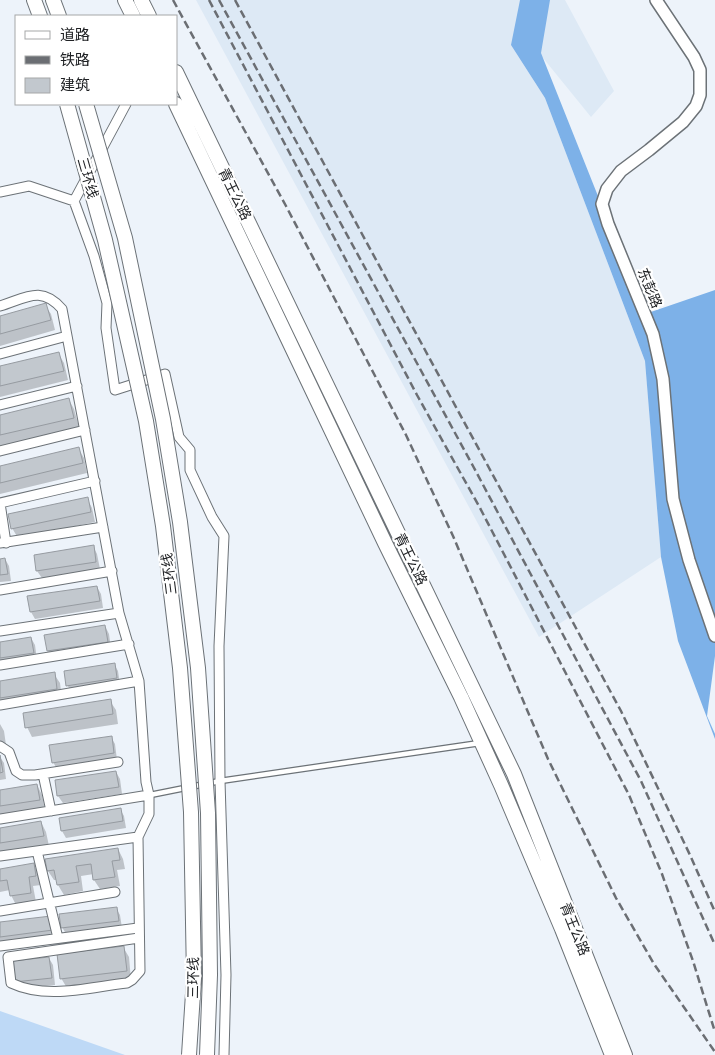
<svg xmlns="http://www.w3.org/2000/svg" width="715" height="1055" viewBox="0 0 715 1055" font-family="'IBM Plex Serif','Noto Sans SC',serif">
<style>
.built{fill:#dde9f5}
.green{fill:#bed9f6}
.forest{fill:#7db1e8}
.shadow{fill:#0003}
.building{fill:#c2c8ce;stroke:#969ba1}
.lines{fill:none;stroke-linecap:round;stroke-linejoin:round}
.service-casing{stroke:#6c7277;stroke-width:7}
.minor-casing{stroke:#6c7277;stroke-width:11}
.tertiary-casing{stroke:#6c7277;stroke-width:14}
.primary-casing{stroke:#6c7277;stroke-width:16}
.trunk-casing{stroke:#6c7277;stroke-width:16}
.service{stroke:#fff;stroke-width:4.5}
.minor{stroke:#fff;stroke-width:9}
.tertiary{stroke:#fff;stroke-width:11}
.primary{stroke:#fff;stroke-width:14}
.trunk{stroke:#fff;stroke-width:14}
.rail{stroke:#6b6e73;stroke-width:2.5;stroke-dasharray:8 4;stroke-linecap:butt}
.trunk-bridge-casing{stroke:#6c7277;stroke-width:16;stroke-linecap:butt}
.trunk-bridge{stroke:#fff;stroke-width:14}
.labels{text-anchor:middle;dominant-baseline:central;stroke-width:4.5;stroke-linejoin:round;paint-order:stroke}
.street-label{font-size:14px;fill:#202225;stroke:#fff}
</style>
<rect width="100%" height="100%" fill="#edf3fa"/>
<path class="built" d="M196,0H565L614,91L591,117L526,37L511,45L545,98L645,361L661,557L539,637Z"/>
<path class="green" d="M0,1011L125,1055H0Z"/>
<path class="forest" d="M520,0H550L541,53L645,314L715,290V656L707,716L715,734V739L678,641L661,557L645,361L545,98L511,45Z"/>
<path class="shadow" d="M45,305L51,314L55,330L0,346V318Z
M58,353L64,363L68,380L0,397V367Z
M69,400L74,409L79,427L0,446V416Z
M78,448L84,458L87,473L0,494V467Z
M87,498L92,508L95,522L18,538L12,528Z
M93,546L97,554L100,569L42,578L37,571L35,556Z
M5,559L9,566L11,581L0,582V560Z
M97,587L101,594L103,608L35,619L31,612Z
M105,626L109,634L111,649L52,658L48,651L45,636Z
M31,638L35,645L37,660L0,666V643Z
M114,664L118,671L120,685L72,692L67,685Z
M54,674L60,683L62,699L0,708V682Z
M110,701L116,710L118,724L32,737L27,727Z
M0,724L4,731L6,745L0,746Z
M111,737L115,744L117,760L57,769L53,762Z
M0,757L4,763L6,779L0,780Z
M116,772L120,779L122,794L63,803L58,796L56,781Z
M37,785L42,795L45,810L0,817V791Z
M120,809L124,816L126,828L66,838L62,831Z
M41,822L46,832L49,846L0,854V829Z
M118,849L123,859L125,869L117,870L120,886L100,889L94,880V874L81,876L83,891L64,895L58,885L57,880H54L48,871Z
M34,865L39,875L41,885L33,886L36,902L16,905L11,895L10,890L0,892V870Z
M116,908L120,915L122,928L66,934L62,927Z
M50,917L56,937L0,944V923Z
M123,947L129,957L131,980L67,988L61,978Z
M49,958L53,965L55,985L19,989L15,982Z"/>
<path class="building" d="M46,303L51,320L0,334V316Z
M59,352L64,371L0,386V366Z
M69,398L74,418L0,435V415Z
M79,447L83,463L0,483V466Z
M88,497L91,512L11,529L8,514Z
M94,545L96,562L36,571L34,555Z
M5,558L8,574L0,575V559Z
M97,586L100,601L30,612L27,596Z
M105,625L108,642L47,651L44,635Z
M31,637L34,653L0,658V642Z
M115,663L117,678L66,686L64,671Z
M55,672L57,689L0,698V681Z
M111,699L113,714L25,728L23,713Z
M112,736L114,753L52,763L49,745Z
M0,755L3,772L0,773Z
M116,771L119,787L57,796L55,780Z
M37,784L40,800L0,806V790Z
M121,808L123,821L61,831L59,818Z
M41,821L44,836L0,843V828Z
M118,848L120,860L112,861L115,877L93,880L91,864L76,866L79,882L57,885L54,870L47,871L45,859Z
M34,863L36,876L29,877L31,893L10,896L7,880L0,881V869Z
M117,907L119,921L61,928L59,914Z
M51,916L53,930L0,937V922Z
M124,946L127,971L60,979L57,954Z
M49,957L52,978L14,982L12,961Z"/>
<g class="lines">
<defs>
<path id="service" d="M150,795L220,781L480,743"/>
<path id="minor" d="M0,192L29,186L74,201L126,104
M74,201L94,256L107,303L106,328L115,390L165,374L179,437L190,450V470L212,517L224,536L219,646L220,781L226,975L224,1055
M0,306C26,298 41,285 62,309L119,613L139,681L146,782L149,795V814L138,837L140,971L132,980L127,983C90,987 47,1000 11,983L8,957L139,938
M0,354L67,336
M0,405L77,386
M0,451L85,430
M0,503L95,481
M0,503L6,543
M0,543L103,527
M0,590L112,571
M0,631L119,613
M0,665L129,644
M0,705L139,681
M0,746L9,752L16,771L22,775H35L118,762
M43,774L51,811
M0,819L149,795
M37,851L58,938
M0,856L138,837
M0,911L115,892
M0,946L138,928"/>
<path id="tertiary" d="M656,0L694,57L700,70V95L696,106L683,122L649,150L621,171L607,189L602,204L608,224L653,334L663,379L673,499L689,560L715,636"/>
<path id="primary" d="M125,0L133,16
M141,0L149,16
M176,72L514,774L625,1055
M176,104L385,543L461,697L501,785L562,929L612,1055"/>
<path id="trunk" d="M34,0L40,16
M53,0L59,16"/>
</defs>
<use href="#service" class="service-casing"/>
<use href="#minor" class="minor-casing"/>
<use href="#tertiary" class="tertiary-casing"/>
<use href="#primary" class="primary-casing"/>
<use href="#trunk" class="trunk-casing"/>
<use href="#service" class="service"/>
<use href="#minor" class="minor"/>
<use href="#tertiary" class="tertiary"/>
<use href="#primary" class="primary"/>
<use href="#trunk" class="trunk"/>
<path class="rail" d="M173,0L286,206L406,435L453,536L548,759L616,898L654,964L715,1052
M209,0L417,395L480,508L629,795L662,874L693,961L715,1032
M219,0L473,466L641,781L715,945
M235,0L621,711L690,855L715,912"/>
<defs>
<path id="trunk-bridge" d="M67,104L105,240L146,421L163,526L180,668L191,812L194,978L189,1055
M86,104L125,238L163,419L180,522L198,668L208,813L210,975L207,1055"/>
</defs>
<use href="#trunk-bridge" class="trunk-bridge-casing"/>
<use href="#trunk-bridge" class="trunk-bridge"/>
</g>
<g class="labels">
<g class="street-label">
<text transform="translate(88 178) rotate(74)">三环线</text>
<text transform="translate(235 194) rotate(64)">青王公路</text>
<text transform="translate(650 288) rotate(68)">东彭路</text>
<text transform="translate(411 559) rotate(64)">青王公路</text>
<text transform="translate(169 574) rotate(-97)">三环线</text>
<text transform="translate(575 929) rotate(68)">青王公路</text>
<text transform="translate(193 978) rotate(-89)">三环线</text>
</g>
</g>
<rect x="15" y="15" width="162" height="90" fill="#ffffff" stroke="#a6a7a8"/>
<rect x="25" y="31" width="25" height="8" fill="#ffffff" stroke="#a6a7a8"/>
<text x="60" y="40" font-size="15" fill="#202225">道路</text>
<rect x="25" y="56" width="25" height="8" fill="#6b6e73" stroke="#a6a7a8"/>
<text x="60" y="65" font-size="15" fill="#202225">铁路</text>
<rect x="25" y="78" width="25" height="15" fill="#c2c8ce" stroke="#a6a7a8"/>
<text x="60" y="90" font-size="15" fill="#202225">建筑</text>
</svg>
